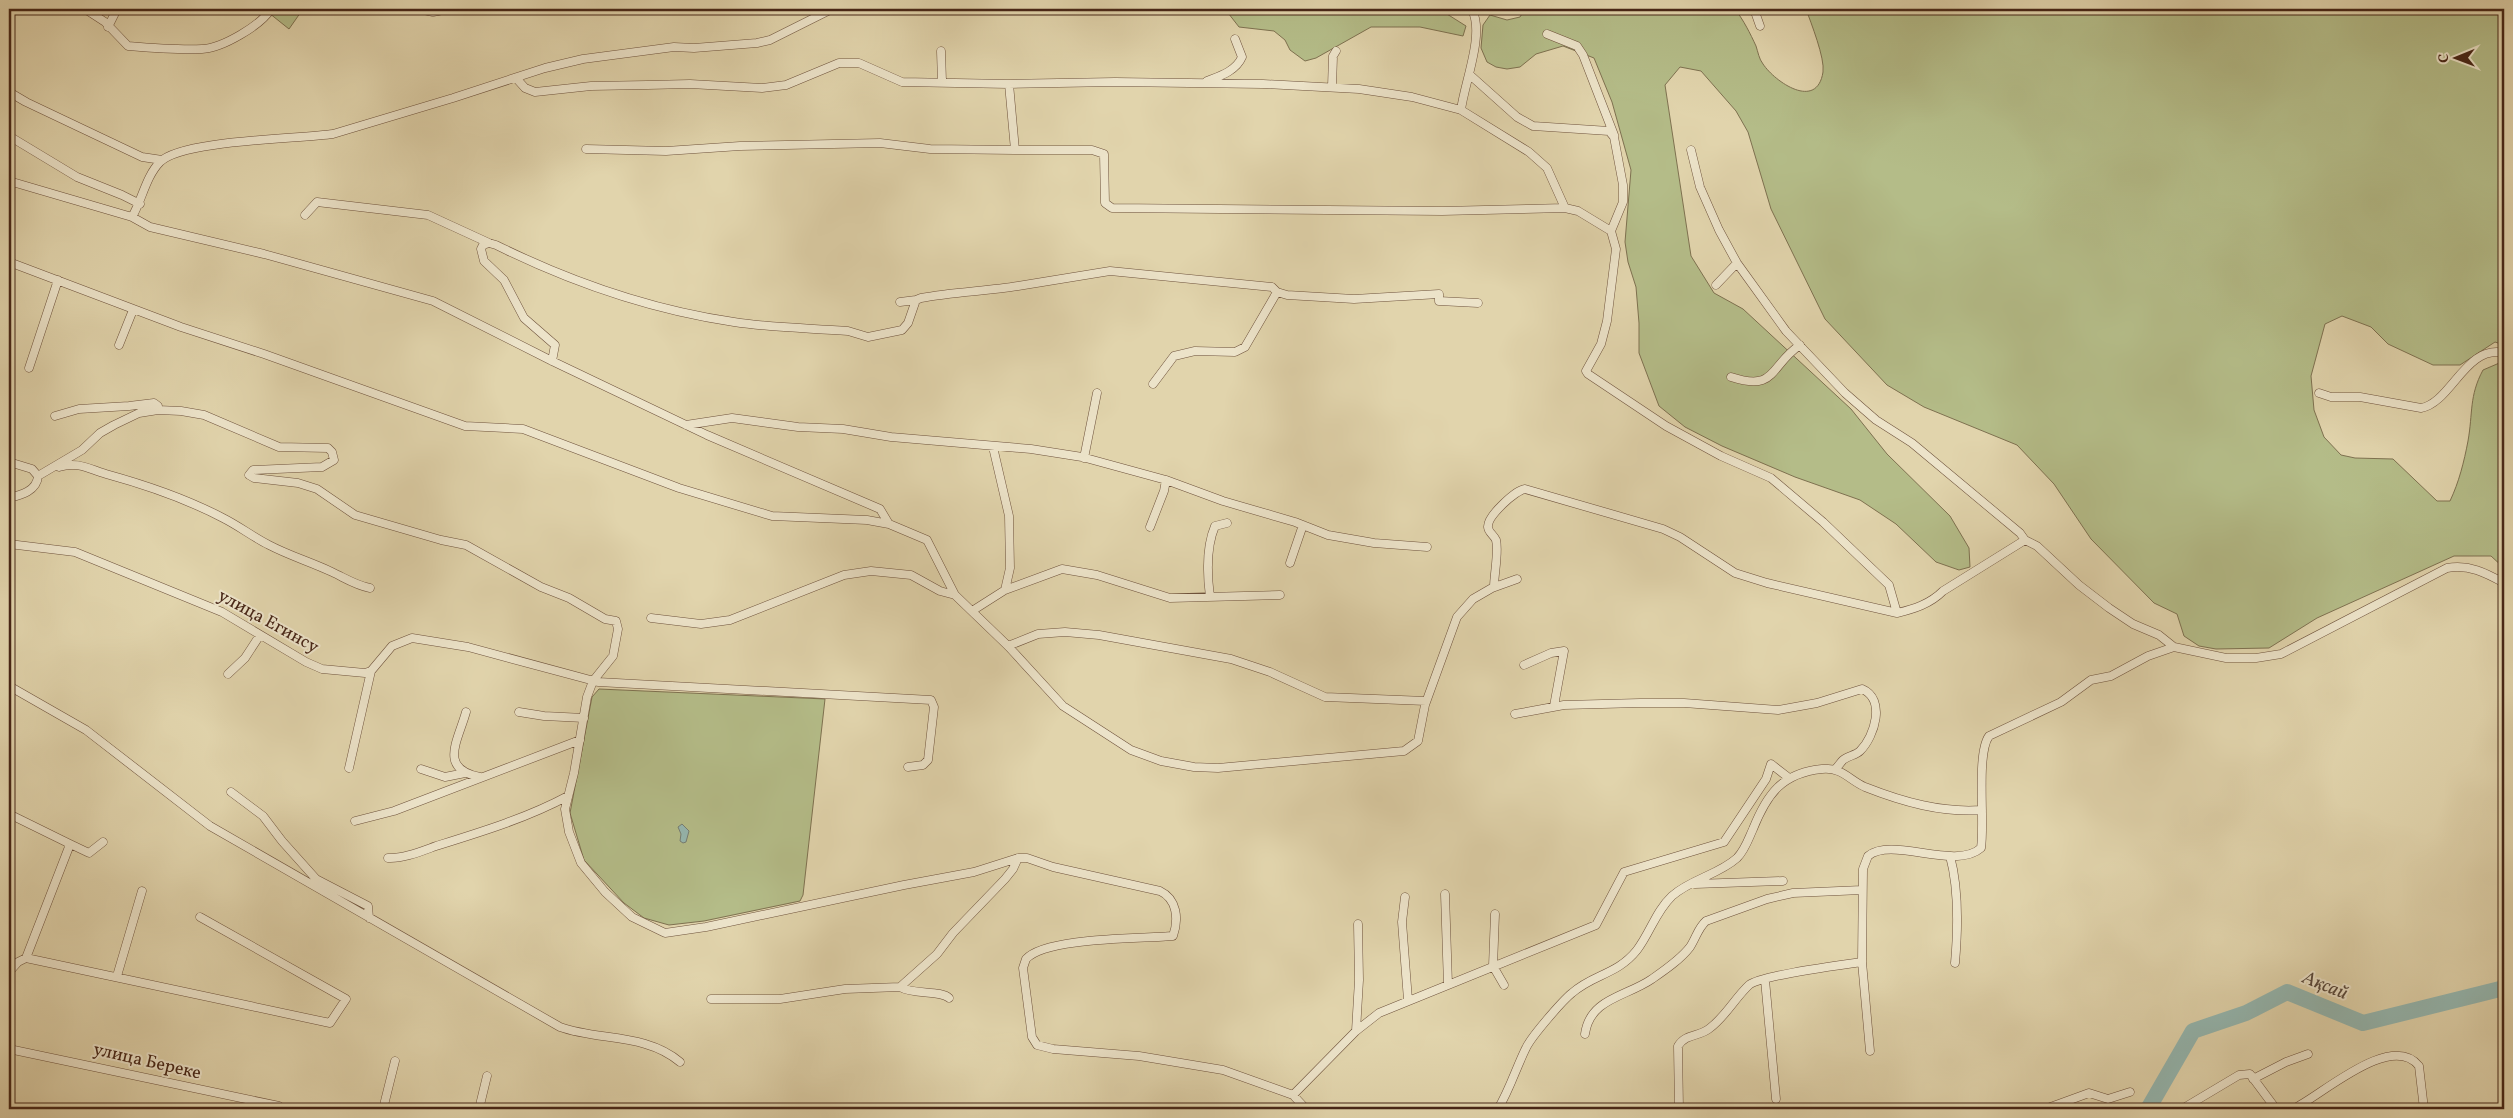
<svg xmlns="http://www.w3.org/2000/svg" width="2513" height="1118" viewBox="0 0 2513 1118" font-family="Vollkorn,serif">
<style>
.green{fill:#b4bc88;stroke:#7e7150}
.water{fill:#95b7b0;stroke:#767d73}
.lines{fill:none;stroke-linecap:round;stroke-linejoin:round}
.river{stroke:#95b7b0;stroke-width:16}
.street-casing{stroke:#6e523c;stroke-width:9}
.street{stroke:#ece3c9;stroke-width:8}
.labels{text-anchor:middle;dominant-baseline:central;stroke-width:4;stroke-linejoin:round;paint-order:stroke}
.street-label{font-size:18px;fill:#472617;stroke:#ece3c9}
.water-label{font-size:19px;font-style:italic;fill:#5a4a3d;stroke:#ece3c9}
</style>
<rect width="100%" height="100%" fill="#e1d4ac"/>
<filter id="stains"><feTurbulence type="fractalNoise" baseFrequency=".004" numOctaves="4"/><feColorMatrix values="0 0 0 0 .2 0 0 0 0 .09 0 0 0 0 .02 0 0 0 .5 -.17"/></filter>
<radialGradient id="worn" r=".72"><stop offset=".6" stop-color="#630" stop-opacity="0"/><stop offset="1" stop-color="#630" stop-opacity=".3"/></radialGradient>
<path class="green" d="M272,9H303L289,29L269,13Z
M1225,9H1439L1466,26L1463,36L1420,27H1371L1316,58L1305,61L1290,50L1285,40L1274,31L1239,27Z
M1525,9H1735C1744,21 1750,33 1756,46C1758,52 1759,59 1763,64C1775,82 1817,111 1823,72C1825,58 1811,23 1806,9H2504V345L2495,342L2460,365H2433L2388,344L2371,327L2342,316L2325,324L2311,376L2314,410L2324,437L2341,455L2355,458L2393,459L2437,501H2450C2459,482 2464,462 2468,441C2473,413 2469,396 2483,370L2504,361V568L2491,556H2454L2317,618L2269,648L2216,649L2199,646L2184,636L2177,614L2154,603L2091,539L2054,484L2017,445L1924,407L1887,385L1825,319L1771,209L1748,132L1736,111L1701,71L1680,67L1665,85L1691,256L1714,293L1743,309L1851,409L1887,454L1950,516L1969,548L1970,567L1959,570L1936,562L1896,524L1860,500L1795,477L1722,446L1685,427L1659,406L1639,353V323L1636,287L1628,262L1625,242L1631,170L1612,102L1594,58L1563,46L1536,54L1520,67L1507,69L1496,67L1487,62L1481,48L1483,25L1490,15L1507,20L1520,17Z
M599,689L825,699L803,895L800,901L704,921L669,925L644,918L624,903L584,860L570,813L592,697Z"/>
<path class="water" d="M682,824L689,831L686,842L683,843L680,841L681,834L678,827Z"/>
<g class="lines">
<path class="river" d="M2148,1109L2193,1031L2246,1013L2287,992L2363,1023L2504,988"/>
<defs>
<path id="street" d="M85,9L105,22L128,46C152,48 178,50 202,49C223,48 261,25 271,9
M419,9L433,12L448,9
M1754,9L1760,26
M108,27L117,9
M1547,34L1577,46L1583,55L1614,135
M941,51L942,82
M1470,75L1517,117L1533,126L1609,131L1614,137L1623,185V202L1611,231L1616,249L1607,321L1601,344L1586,371L1588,374L1666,426L1721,456L1771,478L1823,522L1889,585L1897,613
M516,78L525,88L535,92L591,86L647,85L690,84L762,88L786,85L839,63H859L902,82L1009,84L1015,150H1092L1104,154L1105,203L1112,208L1442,211L1565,208L1578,211L1611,231
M1207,81C1220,76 1236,71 1242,57L1235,39
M1009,84L1115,82L1263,84L1359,89L1412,97L1461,110L1529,152L1547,168L1565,208
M1332,87L1333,56L1336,51
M9,92L26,102L142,157L162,160
M1461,110C1464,84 1485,34 1472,10L1466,9
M9,136L77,177L122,195L140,204
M586,149L666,151L740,146L880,143L930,149L1015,150
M1691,150L1700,187L1719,230L1737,263L1786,331L1845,393L1876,420L1912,443L2020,533L2025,540
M9,181L132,217L150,227L264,254L433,301L552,361L707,435L880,509L889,524
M305,215L317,202L428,215L489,243
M132,217C142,200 146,176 160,162C181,140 298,139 333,134L453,98L545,68L583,59L674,47L694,48L757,43L770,40L832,9
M9,262L181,327L264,354L465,426L523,429L679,488L772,516L867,520L889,524L927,540L955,595
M1716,285L1737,263
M900,302L916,300
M119,345L133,310
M552,361L555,345L524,318L504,280L484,261L481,249L483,245L489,243L496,245C571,282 652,310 734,322C772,328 810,328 848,331L868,337L902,330L908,323L916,300L921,298C953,292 988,291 1018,286L1110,271L1272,287L1277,292L1287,295L1354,299L1439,294V301L1478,303
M29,368L58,280
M1731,377C1777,392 1769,366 1800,345
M1153,384L1174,356L1195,351L1235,352L1245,347L1277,292
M2319,393L2331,397H2360L2421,408C2451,403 2466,344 2504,353
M55,416L79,409L129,406L154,403L158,406V410
M686,425L732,418L798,427L843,429L891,437L1031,449L1082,457L1166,480L1223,501L1295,522L1328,535L1374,543L1427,547
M1084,458L1097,393
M9,462L32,469L38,476C37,491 21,495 9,498
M59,467C77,461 89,469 106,474C146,485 187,499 223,518C239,526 253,537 269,545C290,556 311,562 332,572C345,578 355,585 370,588
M38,476L82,450L100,433L114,425L139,413L158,410L181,411L204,415L279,447L328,448L332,452L334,460L322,467L253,470L249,475L254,478L298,483L317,489L355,515L441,540L466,545L541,587L569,598L605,619L616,621L618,629L613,656L593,681L587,697L574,773L565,809L569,832L581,863L605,892L632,917L665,933L706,927L904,885L974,872L1018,858H1027L1053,867L1160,891C1177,899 1179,919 1173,936C1141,939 1046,937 1026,959L1023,968L1032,1037L1037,1045L1053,1049L1139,1056L1223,1070L1293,1095L1306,1109
M1150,527L1164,491L1166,480
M9,544L75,552L222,612L306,662L322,669L365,673L371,671L392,646L412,638L468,647L598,682L931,700L934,707L928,760L923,765L908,767
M1290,563L1303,525
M1494,587C1494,575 1499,551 1496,540C1494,535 1488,532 1488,527C1487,516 1516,490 1525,489L1663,529L1680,537L1735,573L1767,583L1897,613C1914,609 1930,604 1943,591L2025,540L2037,546L2079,585L2109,608L2133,624L2159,635L2174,647L2226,658H2256L2281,654L2447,568C2469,564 2486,573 2504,583
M1005,590L1062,569L1097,575L1170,598L1280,595
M1210,597C1207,574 1206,547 1215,526L1227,523
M972,611L1005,590L1010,568L1009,516L993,447
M651,618L701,624L730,620L844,575L871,571L911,575L940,591L955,595L1008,646L1063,706L1131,750L1161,761L1194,767L1218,768L1404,751L1418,741L1425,705L1457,617L1473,599L1492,588L1517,579
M1008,646L1038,634L1065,632L1099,635L1231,659L1270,672L1325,697L1426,701
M1524,665L1551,653L1564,651L1554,706
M228,674L245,658L260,635
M9,686L86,730L210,826L560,1027C599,1041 646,1033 680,1062
M466,712C458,741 438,769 480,777
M519,712L544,716L584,718
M1515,714L1564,705L1640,703H1684L1778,710L1817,703L1862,689C1886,699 1875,736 1860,751C1856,755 1848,756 1843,760C1840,763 1838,767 1835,769
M349,768L371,671
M421,769L445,777L465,773
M231,792L263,816L282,841L316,879L368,906L369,918
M9,814L68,843L69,847L26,958
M355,821L394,811L580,740
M68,843L89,853L103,842
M1950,856C1959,889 1958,929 1955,963
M388,858C403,859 422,851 436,846C481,832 527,818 568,796
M1695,884L1783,881
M1445,894L1448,985
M1405,897L1402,922L1408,1000
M1495,914L1493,966L1504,985
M9,972L18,962L26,958L330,1023L346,999L200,917
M117,976L142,891
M1765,980L1776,1099
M900,987C913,995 941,990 949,998
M711,999H780L845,989L900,987L937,954L953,933L1005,879L1013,869L1018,858
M1356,1031L1359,980L1358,924
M1585,1034C1590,998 1626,997 1652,979C1665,970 1681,959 1690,947C1696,938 1698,928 1706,921L1767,899L1793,893L1862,890
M9,1049L279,1106
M1870,1051L1862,962L1863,869L1868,856C1892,836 1955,871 1981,848C1985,822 1976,754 1989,736L2061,702L2091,680L2111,676L2148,656L2174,647
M2253,1079L2286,1062L2308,1054
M1293,1095L1356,1031L1379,1013L1596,925L1624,872L1724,842L1766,779L1771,764L1789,778
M383,1109L395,1061
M479,1109L487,1076
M1498,1109C1510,1089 1516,1068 1526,1048C1531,1037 1562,1001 1572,993C1593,974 1617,975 1637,950C1650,933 1656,911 1672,896C1691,879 1718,875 1737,858C1745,850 1748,840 1753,829C1767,794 1782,773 1822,769C1842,767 1849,780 1865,787C1903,802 1942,813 1982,810
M1679,1109L1678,1046C1686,1033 1700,1037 1710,1028C1726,1016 1735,998 1749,985C1762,975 1842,965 1862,962
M2045,1109L2089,1093L2108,1099L2130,1092
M2182,1109L2239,1075L2250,1074L2276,1109
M2293,1109C2321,1096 2391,1031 2419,1066L2424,1109"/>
</defs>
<use href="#street" class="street-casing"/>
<use href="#street" class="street"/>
</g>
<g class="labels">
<g class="street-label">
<text transform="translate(268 622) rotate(29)">улица Егинсу</text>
<text transform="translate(147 1062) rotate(13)">улица Береке</text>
</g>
<g class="water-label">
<text transform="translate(2325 986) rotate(22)">Ақсай</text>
</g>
</g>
<rect width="2513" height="1118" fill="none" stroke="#e1d4ac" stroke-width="30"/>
<rect x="10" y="10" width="2493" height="1098" fill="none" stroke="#472617" stroke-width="2.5"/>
<rect x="15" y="15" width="2483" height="1088" fill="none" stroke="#472617"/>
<g transform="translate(2456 58) rotate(269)" stroke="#ece3c9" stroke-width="4" paint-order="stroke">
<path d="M0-4L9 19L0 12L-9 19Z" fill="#472617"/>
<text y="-8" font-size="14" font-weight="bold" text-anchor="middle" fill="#472617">С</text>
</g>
<rect width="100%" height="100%" filter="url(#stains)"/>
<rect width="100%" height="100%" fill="url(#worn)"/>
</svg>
